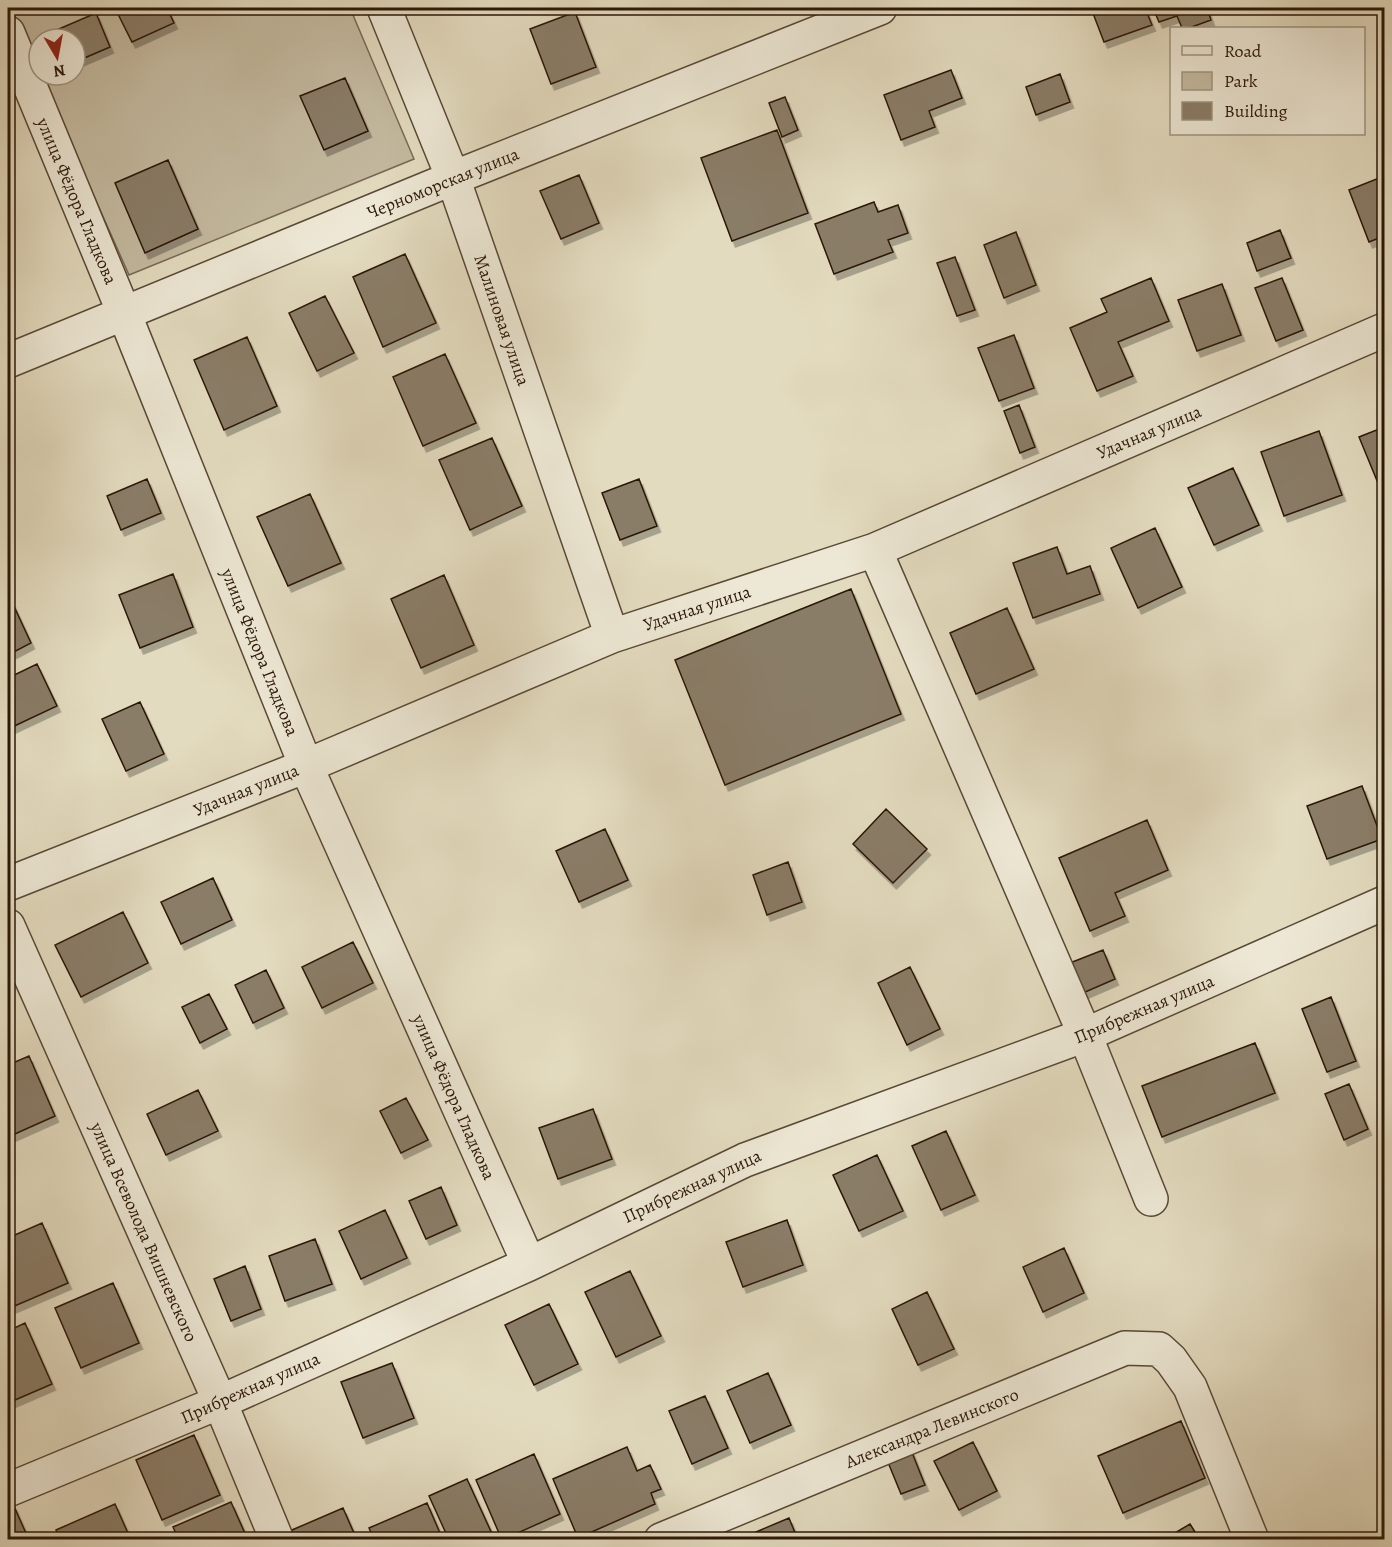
<svg xmlns="http://www.w3.org/2000/svg" width="1392" height="1547" viewBox="0 0 1392 1547" font-family="Alegreya,serif">
<style>
.green{fill:#c4baa0;stroke:#776954;stroke-width:1.5}
.building{fill:#8a7d67;stroke:#2a1807;stroke-width:1.5;filter:url(#shadow)}
.lines{fill:none;stroke-linecap:round;stroke-linejoin:round}
.minor-casing{stroke:#584935;stroke-width:36}
.minor{stroke:#ede8d5;stroke-width:33}
.labels{text-anchor:middle;dominant-baseline:central;stroke-width:4.5;stroke-linejoin:round;paint-order:stroke}
.street-label{font-size:18px;fill:#2a1807;stroke:#ede8d5}
</style>
<defs>
<filter id="shadow"><feDropShadow dx="3.5" dy="6" stdDeviation="0" flood-color="#0004"/></filter>
</defs>
<rect width="100%" height="100%" fill="#e3dbbf"/>
<filter id="stains"><feTurbulence type="fractalNoise" baseFrequency=".00333" numOctaves="4"/><feColorMatrix values="0 0 0 0 .2 0 0 0 0 .09 0 0 0 0 .02 0 0 0 .5 -.17"/></filter>
<radialGradient id="worn" r=".72"><stop offset=".6" stop-color="#630" stop-opacity="0"/><stop offset="1" stop-color="#630" stop-opacity=".3"/></radialGradient>
<path class="green" d="M10,8H350L414,159L129,275L40,75H75V39H39V73Z"/>
<path class="building" d="M115,8H167L174,23L132,42Z
M1091,8H1145L1152,25L1104,42Z
M1153,8H1207L1211,20L1189,28H1182L1177,16L1159,22Z
M575,12L596,67L551,84L530,29Z
M96,13L110,47L75,62V39H55L52,32Z
M951,70L962,98L929,111L935,127L901,140L884,95Z
M1060,74L1070,102L1036,115L1026,87Z
M345,78L368,131L324,150L300,96Z
M785,97L798,130L782,137L769,103Z
M777,130L808,213L732,241L701,158Z
M168,160L198,229L145,253L115,183Z
M579,175L599,223L561,239L540,191Z
M1384,176V236L1369,242L1349,190Z
M874,202L878,212L898,205L908,233L888,240L893,252L834,274L815,224Z
M1280,230L1291,258L1257,271L1247,243Z
M1016,232L1036,285L1004,298L984,245Z
M405,254L436,323L383,347L353,277Z
M955,257L975,310L957,316L937,263Z
M1151,278L1169,321L1118,342L1133,376L1097,391L1070,328L1107,312L1101,299Z
M1282,278L1303,330L1276,341L1255,288Z
M1222,284L1241,335L1197,351L1178,300Z
M325,296L354,353L317,371L289,313Z
M1014,335L1034,388L999,401L978,348Z
M247,337L277,406L224,430L194,360Z
M445,354L476,423L423,446L393,377Z
M1019,405L1035,447L1020,453L1004,411Z
M1384,427V486L1380,488L1359,437Z
M1319,431L1342,495L1284,516L1261,452Z
M492,438L522,506L470,530L439,460Z
M1233,468L1259,525L1214,545L1188,488Z
M147,479L161,513L121,530L107,496Z
M639,479L657,526L620,540L602,493Z
M310,494L341,563L288,586L257,517Z
M1155,528L1182,587L1138,608L1111,548Z
M1057,547L1067,574L1090,566L1100,594L1033,618L1013,563Z
M173,574L193,627L140,648L119,595Z
M444,575L474,645L421,668L391,599Z
M851,589L901,714L725,785L675,660Z
M12,602L31,643L8,655V604Z
M1007,608L1034,669L976,694L950,633Z
M37,664L57,706L8,729V678Z
M140,702L164,754L126,771L102,719Z
M1362,786L1382,839L1327,859L1307,806Z
M886,809L927,849L893,883L853,844Z
M1147,820L1168,870L1115,893L1125,916L1090,931L1059,858Z
M605,829L628,880L579,902L556,851Z
M788,862L802,902L767,915L753,875Z
M213,878L232,920L181,944L161,902Z
M123,912L148,963L81,997L55,945Z
M353,942L373,983L322,1008L302,967Z
M1103,950L1115,979L1083,993L1070,963Z
M910,967L940,1029L907,1045L878,983Z
M266,970L284,1008L253,1023L235,985Z
M209,994L227,1029L200,1043L182,1007Z
M1331,997L1356,1061L1327,1072L1302,1009Z
M1255,1043L1275,1093L1162,1137L1142,1086Z
M29,1056L55,1116L8,1137V1065Z
M1349,1084L1368,1129L1344,1140L1325,1094Z
M198,1090L218,1131L166,1155L147,1114Z
M406,1098L428,1140L401,1153L380,1111Z
M593,1109L612,1159L558,1179L539,1128Z
M946,1131L975,1195L941,1210L912,1146Z
M877,1155L903,1211L859,1231L833,1175Z
M441,1187L457,1225L426,1239L409,1201Z
M385,1210L407,1258L361,1279L339,1231Z
M787,1220L803,1265L743,1287L726,1242Z
M42,1223L68,1283L10,1308L8,1303V1238Z
M315,1239L332,1284L285,1301L269,1256Z
M1064,1248L1084,1293L1043,1312L1023,1267Z
M245,1266L261,1309L231,1321L214,1279Z
M630,1271L661,1336L616,1357L585,1292Z
M113,1283L139,1343L81,1368L55,1308Z
M927,1292L954,1349L918,1365L892,1309Z
M549,1304L578,1364L534,1385L505,1325Z
M25,1323L52,1384L8,1403V1331Z
M392,1363L414,1418L363,1438L341,1382Z
M768,1373L791,1425L750,1443L727,1391Z
M705,1396L728,1448L692,1464L669,1411Z
M1181,1421L1205,1478L1123,1513L1098,1456Z
M194,1435L220,1495L162,1520L136,1460Z
M973,1442L997,1491L959,1510L934,1461Z
M909,1445L925,1485L901,1494L885,1455Z
M627,1447L637,1471L650,1465L661,1489L651,1493L655,1504L578,1538L553,1479Z
M534,1454L560,1514L502,1540L476,1480Z
M467,1479L493,1536L485,1540H449L429,1496Z
M231,1502L248,1540H179L173,1527Z
M427,1503L443,1540H374L369,1528Z
M13,1504L29,1540H8V1506Z
M115,1504L131,1540H60L56,1530Z
M343,1508L357,1540H296L292,1530Z
M789,1518L798,1540H737Z
M1190,1524L1200,1540H1170L1168,1537Z"/>
<g class="lines">
<defs>
<path id="minor" d="M384,8L453,178L612,636
M8,33L124,313L306,766L529,1264
M8,361L453,178L880,8
M875,550L1085,1035L1151,1199
M8,884L306,766L612,636L875,550L1384,330
M8,926L220,1402L277,1540
M8,1490L220,1402L529,1264L745,1160L1085,1035L1384,903
M661,1540L1125,1348L1159,1349L1171,1360L1190,1387L1252,1540"/>
</defs>
<use href="#minor" class="minor-casing"/>
<use href="#minor" class="minor"/>
</g>
<g class="labels">
<g class="street-label">
<text transform="translate(443 183) rotate(-22)">Черноморская улица</text>
<text transform="translate(77 201) rotate(67)">улица Фёдора Гладкова</text>
<text transform="translate(502 320) rotate(71)">Малиновая улица</text>
<text transform="translate(1149 432) rotate(-23)">Удачная улица</text>
<text transform="translate(697 608) rotate(-18)">Удачная улица</text>
<text transform="translate(260 652) rotate(68)">улица Фёдора Гладкова</text>
<text transform="translate(246 790) rotate(-22)">Удачная улица</text>
<text transform="translate(1144 1009) rotate(-23)">Прибрежная улица</text>
<text transform="translate(454 1097) rotate(66)">улица Фёдора Гладкова</text>
<text transform="translate(692 1186) rotate(-25)">Прибрежная улица</text>
<text transform="translate(144 1232) rotate(66)">улица Всеволода Вишневского</text>
<text transform="translate(250 1388) rotate(-24)">Прибрежная улица</text>
<text transform="translate(932 1428) rotate(-22)">Александра Левинского</text>
</g>
</g>
<rect width="1392" height="1547" fill="none" stroke="#e3dbbf" stroke-width="30"/>
<rect x="9" y="9" width="1374" height="1529" fill="none" stroke="#2a1807" stroke-width="3"/>
<rect x="15" y="15" width="1362" height="1517" fill="none" stroke="#2a1807" stroke-width="1.5"/>
<rect x="1170" y="27" width="195" height="108" fill="#ede8d5" stroke="#9f9583" stroke-width="1.5"/>
<rect x="1182" y="46" width="30" height="9" fill="#ede8d5" stroke="#9f9583" stroke-width="1.5"/>
<text x="1224" y="57" font-size="18" fill="#2a1807">Road</text>
<rect x="1182" y="72" width="30" height="18" fill="#c4baa0" stroke="#9f9583" stroke-width="1.5"/>
<text x="1224" y="87" font-size="18" fill="#2a1807">Park</text>
<rect x="1182" y="102" width="30" height="18" fill="#8a7d67" stroke="#9f9583" stroke-width="1.5"/>
<text x="1224" y="117" font-size="18" fill="#2a1807">Building</text>
<g transform="translate(57 57) rotate(170)"><circle r="28" fill="#ede8d5" stroke="#9f9583" stroke-width="1.5"/>
<path d="M0-4.5L10 22L0 15L-10 22Z" fill="#8f2418"/>
<text y="-9" font-size="16" font-weight="bold" text-anchor="middle" fill="#2a1807">N</text>
</g>
<rect width="100%" height="100%" filter="url(#stains)"/>
<rect width="100%" height="100%" fill="url(#worn)"/>
</svg>
